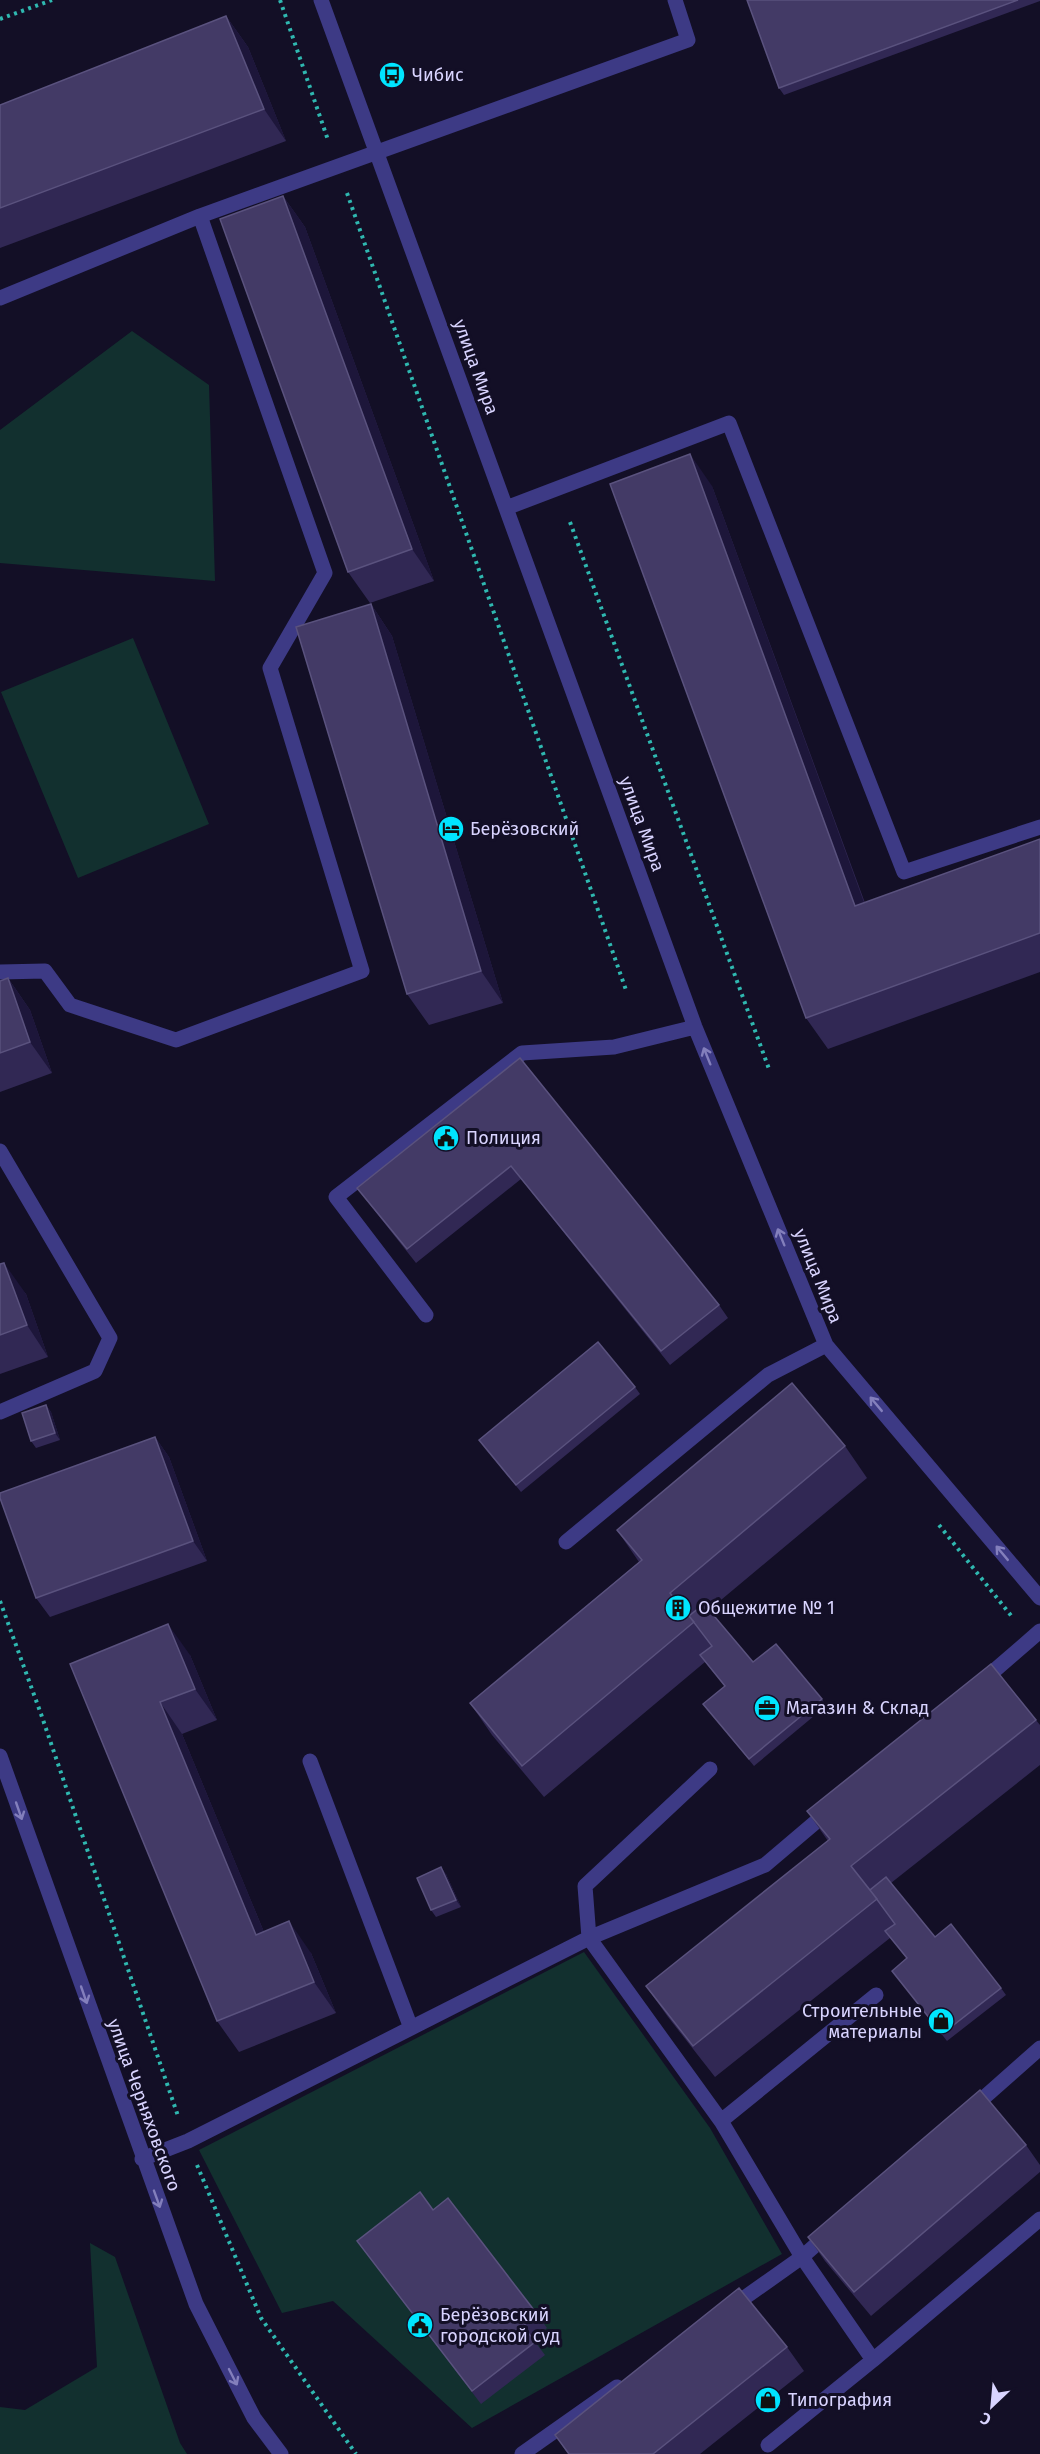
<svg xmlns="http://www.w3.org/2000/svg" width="1040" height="2454" viewBox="0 0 1040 2454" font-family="'Fira Sans',sans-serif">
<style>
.green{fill:#12302f}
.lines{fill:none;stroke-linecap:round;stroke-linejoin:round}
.path{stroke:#2fb8b0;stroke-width:4;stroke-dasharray:3 4.5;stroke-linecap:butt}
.minor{stroke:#3d3a85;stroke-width:15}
.wall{fill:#312854}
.shaded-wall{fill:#1d163a}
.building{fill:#433a66;stroke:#5a527e;stroke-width:1.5}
.oneway{stroke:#837fbc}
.labels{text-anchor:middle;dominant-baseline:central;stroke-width:6;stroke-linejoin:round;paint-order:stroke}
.poi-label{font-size:18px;fill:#d9d4ff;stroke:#130f26;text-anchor:start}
.street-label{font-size:18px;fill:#d9d4ff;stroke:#130f26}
</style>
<rect width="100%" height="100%" fill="#130f26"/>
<path class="green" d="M132,331L209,385L215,581L0,563V430Z
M133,638L209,824L78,878L1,692Z
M584,1952L710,2128L782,2254L472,2428L333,2301L282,2313L199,2150Z
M90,2243L115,2257L180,2443L187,2454H0V2407L25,2410L97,2367Z"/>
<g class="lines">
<path class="path" d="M280,0L328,140
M0,19L52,0
M347,193L626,990
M570,522L769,1069
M939,1525L1013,1618
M0,1601L41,1714L178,2116
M197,2165L261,2318L356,2454"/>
<path class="minor" d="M321,0L695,1027L826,1345L1040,1598
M200,216L688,40L675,0
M0,298L200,216L325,573L270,668L362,971L176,1040L70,1005L45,971L0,972
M506,508L729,423L904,872L1040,827
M0,1151L110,1338L95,1371L0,1412
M426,1315L336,1197L522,1053L614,1047L695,1027
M566,1542L768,1375L826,1345
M980,1683L1040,1631
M0,1756L196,2304L254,2418L281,2454
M876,1995L721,2121L802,2257L873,2360L1040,2219
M411,2028L589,1938L585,1886L710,1769
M970,2110L1040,2048
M721,2121L589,1938L765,1865L831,1809
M142,2159L188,2141L411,2028L310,1761
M730,2308L802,2257L828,2234
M768,2445L873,2360
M522,2454L617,2387"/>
</g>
<path class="wall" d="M747,0H1040V1L784,95L779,88Z
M226,16L248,47L286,141L0,248V105Z
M283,196L305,227L434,581L370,603L348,572Z
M712,486L865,903L1040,839V972L828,1049L806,1018Z
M371,604L392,636L503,1003L429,1025L407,994Z
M8,978L30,1010L52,1073L0,1092V981Z
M520,1058L719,1305L728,1318L670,1365L521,1179L416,1263L367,1201L357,1188Z
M0,1264L26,1294L48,1357L0,1374Z
M635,1387L640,1394L521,1492L479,1440Z
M46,1405L51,1412L60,1440L36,1448L31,1441Z
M155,1437L169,1457L207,1561L50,1617L36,1598Z
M845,1446L867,1478L709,1610L753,1662L822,1699L826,1706L754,1766L703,1704L725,1686L705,1662L544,1797L492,1735L470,1703L639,1562L617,1530Z
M190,1655L217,1720L182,1734L264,1932L311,1953L336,2013L239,2052L217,2021L70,1664Z
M1036,1720L1040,1725V1765L891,1883L935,1937L1001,1988L1006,1995L947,2041L892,1971L907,1959L890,1938L715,2077L668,2017L646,1986L828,1841L807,1811Z
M446,1874L461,1907L436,1917L431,1910Z
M1026,2145L1040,2165V2172L871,2316L825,2261L808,2237Z
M433,2210L537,2314L547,2328L533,2339L545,2355L481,2404L357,2241Z
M787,2347L804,2371L700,2454H568L555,2435Z"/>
<path class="shaded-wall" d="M226,16L248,47L286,141L264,109Z
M283,196L305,227L434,581L412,549Z
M690,454L712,486L877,938L855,906Z
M371,604L392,636L503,1003L481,971Z
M8,978L30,1010L52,1073L30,1042Z
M4,1263L26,1294L48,1357L27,1325Z
M46,1405L51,1412L60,1440L55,1433Z
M155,1437L169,1457L207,1561L193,1541Z
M168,1624L190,1655L217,1720L195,1689Z
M160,1702L182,1734L278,1966L256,1935Z
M441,1867L446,1874L461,1907L456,1900Z
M289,1921L311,1953L336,2013L314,1982Z"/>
<path class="building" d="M747,0H1018L779,88Z
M226,16L264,109L0,208V105Z
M283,196L412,549L348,572L220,219Z
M690,454L855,906L1040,839V933L806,1018L610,484Z
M371,604L481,971L407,994L296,627Z
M8,978L30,1042L0,1053V981Z
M520,1058L719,1305L661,1351L511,1166L407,1249L357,1188Z
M4,1263L27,1325L0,1335V1264Z
M598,1342L635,1387L516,1485L479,1440Z
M792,1383L845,1446L670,1593L694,1622L522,1766L470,1703L642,1560L617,1530Z
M46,1405L55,1433L31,1441L22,1413Z
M155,1437L193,1541L36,1598L0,1498V1493Z
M704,1604L753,1662L776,1644L822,1699L749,1759L703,1704L725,1686L700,1655L712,1646L689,1616Z
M168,1624L195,1689L160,1702L256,1935L289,1921L314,1982L217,2021L70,1664Z
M991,1664L1036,1720L851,1866L877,1899L693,2046L646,1986L830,1839L807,1811Z
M441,1867L456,1900L431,1910L417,1878Z
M886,1877L935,1937L951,1924L1001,1988L942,2034L892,1971L907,1958L885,1931L895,1924L870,1890Z
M980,2090L1026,2145L854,2292L808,2237Z
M420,2192L433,2210L448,2198L537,2314L523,2326L535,2342L472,2391L357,2241Z
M739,2288L787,2347L653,2454H569L555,2435Z"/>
<defs><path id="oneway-shaft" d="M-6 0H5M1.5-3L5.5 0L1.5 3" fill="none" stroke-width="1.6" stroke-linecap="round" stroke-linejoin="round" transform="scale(1.5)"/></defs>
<g class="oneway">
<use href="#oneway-shaft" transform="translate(707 1056) rotate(-112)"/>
<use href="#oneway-shaft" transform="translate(781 1237) rotate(-112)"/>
<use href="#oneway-shaft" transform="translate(876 1404) rotate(-130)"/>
<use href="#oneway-shaft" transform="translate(1002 1553) rotate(-130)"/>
<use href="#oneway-shaft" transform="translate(19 1811) rotate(71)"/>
<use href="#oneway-shaft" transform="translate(84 1995) rotate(71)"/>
<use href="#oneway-shaft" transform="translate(157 2199) rotate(70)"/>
<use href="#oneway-shaft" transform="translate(233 2377) rotate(63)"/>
</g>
<defs>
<symbol id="bus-disc" viewBox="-11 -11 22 22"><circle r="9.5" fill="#00e5ff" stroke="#130f26"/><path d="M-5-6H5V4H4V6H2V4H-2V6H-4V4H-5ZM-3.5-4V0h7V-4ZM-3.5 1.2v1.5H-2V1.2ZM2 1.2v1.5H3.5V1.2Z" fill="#111"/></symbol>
<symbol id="hotel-disc" viewBox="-11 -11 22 22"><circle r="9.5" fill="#00e5ff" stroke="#130f26"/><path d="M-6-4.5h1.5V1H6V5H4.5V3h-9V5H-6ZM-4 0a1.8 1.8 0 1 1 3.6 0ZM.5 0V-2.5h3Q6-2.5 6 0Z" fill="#111"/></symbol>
<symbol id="civic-disc" viewBox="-11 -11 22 22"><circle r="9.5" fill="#00e5ff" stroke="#130f26"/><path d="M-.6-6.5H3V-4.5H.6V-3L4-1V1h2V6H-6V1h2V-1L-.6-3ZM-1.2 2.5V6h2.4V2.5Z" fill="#111"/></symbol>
<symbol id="building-disc" viewBox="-11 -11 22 22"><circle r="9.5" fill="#00e5ff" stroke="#130f26"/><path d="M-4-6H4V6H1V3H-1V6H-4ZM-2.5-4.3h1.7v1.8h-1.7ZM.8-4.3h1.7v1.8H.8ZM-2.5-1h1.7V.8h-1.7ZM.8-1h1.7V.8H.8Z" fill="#111"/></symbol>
<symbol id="office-disc" viewBox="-11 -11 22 22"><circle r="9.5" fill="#00e5ff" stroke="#130f26"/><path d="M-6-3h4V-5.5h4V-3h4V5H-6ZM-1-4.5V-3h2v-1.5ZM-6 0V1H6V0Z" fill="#111"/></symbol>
<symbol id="shop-disc" viewBox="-11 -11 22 22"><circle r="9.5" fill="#00e5ff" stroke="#130f26"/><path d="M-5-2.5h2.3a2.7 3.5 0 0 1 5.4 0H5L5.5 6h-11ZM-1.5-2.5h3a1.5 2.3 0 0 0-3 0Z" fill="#111"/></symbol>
</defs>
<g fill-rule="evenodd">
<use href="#bus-disc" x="377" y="60" width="30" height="30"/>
<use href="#hotel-disc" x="436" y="814" width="30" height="30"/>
<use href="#civic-disc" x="431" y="1123" width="30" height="30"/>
<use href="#building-disc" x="663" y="1593" width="30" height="30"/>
<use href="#office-disc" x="752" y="1693" width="30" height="30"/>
<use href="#shop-disc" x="926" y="2006" width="30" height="30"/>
<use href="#civic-disc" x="405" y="2310" width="30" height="30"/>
<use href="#shop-disc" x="753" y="2385" width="30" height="30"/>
</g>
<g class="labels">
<g class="poi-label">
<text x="412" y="75">Чибис</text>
<text x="470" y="829">Берёзовский</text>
<text x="466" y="1138">Полиция</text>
<text x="698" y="1608">Общежитие № 1</text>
<text x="786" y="1708">Магазин &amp; Склад</text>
<text x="922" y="2011" text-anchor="end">Строительные<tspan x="922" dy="21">материалы</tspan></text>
<text x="440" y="2315">Берёзовский<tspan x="440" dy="21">городской суд</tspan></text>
<text x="788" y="2400">Типография</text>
</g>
<g class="street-label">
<text transform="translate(476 367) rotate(70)">улица Мира</text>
<text transform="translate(642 824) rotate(70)">улица Мира</text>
<text transform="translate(818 1276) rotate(68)">улица Мира</text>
<text transform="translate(144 2105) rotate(70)">улица Черняховского</text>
</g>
</g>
<g transform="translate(992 2406) rotate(206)" stroke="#130f26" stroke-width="4.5" paint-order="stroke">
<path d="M0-4.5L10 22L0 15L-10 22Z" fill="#d9d4ff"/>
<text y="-9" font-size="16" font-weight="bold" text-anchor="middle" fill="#d9d4ff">С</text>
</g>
</svg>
